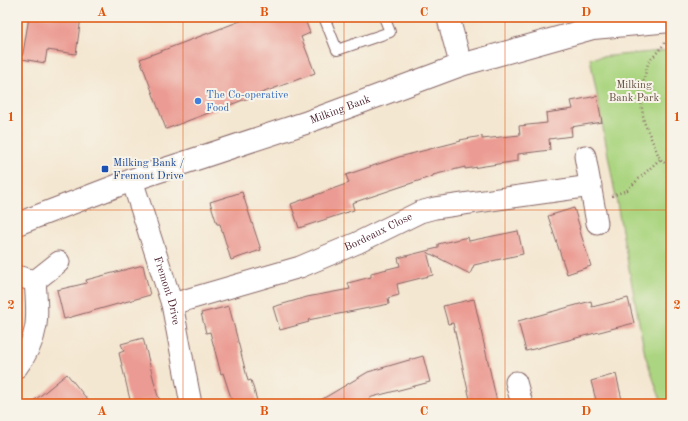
<svg xmlns="http://www.w3.org/2000/svg" width="688" height="421" viewBox="0 0 688 421" font-family="'Old Standard TT',serif">
<style>
.green{fill:#acd581;stroke:#7b7a56}
.building{fill:#eb9b93}
.lines{fill:none;stroke-linecap:round;stroke-linejoin:round}
.service-casing{stroke:#866565;stroke-width:12}
.minor-casing{stroke:#866565;stroke-width:23}
.tertiary-casing{stroke:#866565;stroke-width:24}
.path{stroke:#866565;stroke-width:2.5;stroke-dasharray:1 3;stroke-linecap:butt}
.service{stroke:#fff;stroke-width:10}
.minor{stroke:#fff;stroke-width:21}
.tertiary{stroke:#fff;stroke-width:22}
.grid{fill:none;stroke:#e0560e;stroke-width:1;stroke-opacity:0.55}
.shop-dot{fill:#3f7fe0;stroke:#f7f3e8;stroke-width:1.5}
.transit-dot{fill:#1a4fb4;stroke:#f7f3e8;stroke-width:1.5}
.labels{text-anchor:middle;dominant-baseline:central;stroke-width:4;stroke-linejoin:round;paint-order:stroke}
.park-label{font-size:11px;fill:#624c40;stroke:#f7f3e8}
.shop-label{font-size:11px;fill:#366cbe;stroke:#f7f3e8;text-anchor:start}
.street-label{font-size:11px;fill:#4a1f2b;stroke:#f7f3e8}
.transit-label{font-size:11px;fill:#164399;stroke:#f7f3e8;text-anchor:start}
.neatline{fill:none;stroke:#e0560e;stroke-width:1.5}
.grid-label{font-size:13px;text-anchor:middle;font-weight:bold;fill:#e0560e}
</style>
<rect width="100%" height="100%" fill="#f7f3e8"/>
<filter id="ink" filterUnits="userSpaceOnUse"><feTurbulence type="fractalNoise" baseFrequency=".025" numOctaves="2"/><feDisplacementMap in="SourceGraphic" scale="8" xChannelSelector="R" yChannelSelector="G"/><feConvolveMatrix kernelMatrix="1 2 1 2 8 2 1 2 1" color-interpolation-filters="sRGB"/></filter>
<filter id="wash" filterUnits="userSpaceOnUse"><feTurbulence type="fractalNoise" baseFrequency=".012" numOctaves="4" result="noise"/><feDisplacementMap in="SourceGraphic" scale="16" xChannelSelector="R" yChannelSelector="G"/><feGaussianBlur stdDeviation="0.9" result="paint"/><feColorMatrix in="noise" values="0 0 0 0 0 0 0 0 0 0 0 0 0 0 0 0 0 1.4 0 .05"/><feComposite in="paint" operator="in"/></filter>
<g filter="url(#wash)">
<rect width="100%" height="100%" fill="#f4e7d1"/>
<path class="green" d="M671,50V404H662L645,355L590,58Z"/>
<g id="blocks">
<path class="building" d="M29,17H81L76,54L47,50L45,63L22,59Z
M251,17H304L310,33L301,37L315,73L166,129L140,59Z
M597,96L602,122L571,127L572,136L549,139L550,150L518,154V161L465,169V167L433,175V176L352,203L354,210L299,228L291,204L349,183L346,175L399,157L461,141L460,140L482,136V139L520,135L519,126L547,123L546,113L573,109L571,101Z
M242,192L261,250L231,260L220,224H217L210,202Z
M574,208L580,228H579L591,266L567,274L548,216Z
M518,231L523,254L474,265L470,274L427,252L433,275L397,284L399,295L388,298L389,304L308,320L309,322L280,330L273,307L307,297L350,289L348,283L371,277V273L400,266L398,258L438,248V244L468,237L469,241Z
M143,265L150,295L64,319L57,290L87,283L86,280Z
M628,298L634,323L526,351L518,321L591,301L592,307Z
M474,299L497,402L488,404H471L453,323L448,324L443,306Z
M229,306L248,381L251,380L258,404H233L223,373L221,374L210,332L206,333L201,313Z
M143,338L157,393L161,404H131L119,353L124,351L121,344Z
M423,356L430,382L372,397L360,404H314L368,372Z
M67,374L91,404H30Z
M616,374L623,404H597L591,381Z"/>
</g>
</g>
<g filter="url(#ink)">
<use href="#blocks" fill-opacity="0" stroke="#866565" stroke-width="1"/>
<g class="lines">
<defs>
<path id="service" d="M324,17L337,50L390,32L384,17"/>
<g id="minor">
<path d="M585,156L597,223"/>
<path id="s1" d="M132,180L172,304L191,404"/>
<path d="M17,276L35,281L59,262"/>
<path id="s2" d="M172,304L300,267L357,243L420,212L435,208L591,186"/>
<path d="M17,367C40,337 38,317 35,281"/>
<path d="M516,382L522,404"/>
</g>
<g id="tertiary">
<path d="M448,17L461,65"/>
<path id="s3" d="M17,224L132,180L305,123L461,65L593,28L671,21"/>
</g>
</defs>
<use href="#service" class="service-casing"/>
<use href="#minor" class="minor-casing"/>
<use href="#tertiary" class="tertiary-casing"/>
<path class="path" d="M665,43L648,63L640,95L644,122L660,159L671,168
M612,196L627,190L660,159"/>
<use href="#service" class="service"/>
<use href="#minor" class="minor"/>
<use href="#tertiary" class="tertiary"/>
</g>
</g>
<path class="grid" d="M183,17V404M344,17V404M505,17V404M17,210H671"/>
<circle class="shop-dot" cx="198" cy="101" r="4"/>
<rect class="transit-dot" x="101" y="165" width="8" height="8" rx="2"/>
<g class="labels">
<g class="park-label">
<text x="634" y="85">Milking<tspan x="634" dy="13">Bank Park</tspan></text>
</g>
<g class="shop-label">
<text x="206" y="95">The Co-operative<tspan x="206" dy="13">Food</tspan></text>
</g>
<g class="street-label">
<text stroke="none"><textPath href="#s3" startOffset="343">Milking Bank</textPath></text>
<text stroke="none"><textPath href="#s2" startOffset="219">Bordeaux Close</textPath></text>
<text stroke="none"><textPath href="#s1" startOffset="116">Fremont Drive</textPath></text>
</g>
<g class="transit-label">
<text x="113" y="163">Milking Bank /<tspan x="113" dy="13">Fremont Drive</tspan></text>
</g>
</g>
<rect width="688" height="421" fill="none" stroke="#f7f3e8" stroke-width="44"/>
<rect x="22" y="22" width="644" height="377" class="neatline"/>
<g class="grid-label">
<text x="102" y="16">A</text>
<text x="264" y="16">B</text>
<text x="424" y="16">C</text>
<text x="586" y="16">D</text>
<text x="11" y="121">1</text>
<text x="677" y="121">1</text>
<text x="11" y="309">2</text>
<text x="677" y="309">2</text>
<text x="102" y="415">A</text>
<text x="264" y="415">B</text>
<text x="424" y="415">C</text>
<text x="586" y="415">D</text>
</g>
</svg>
